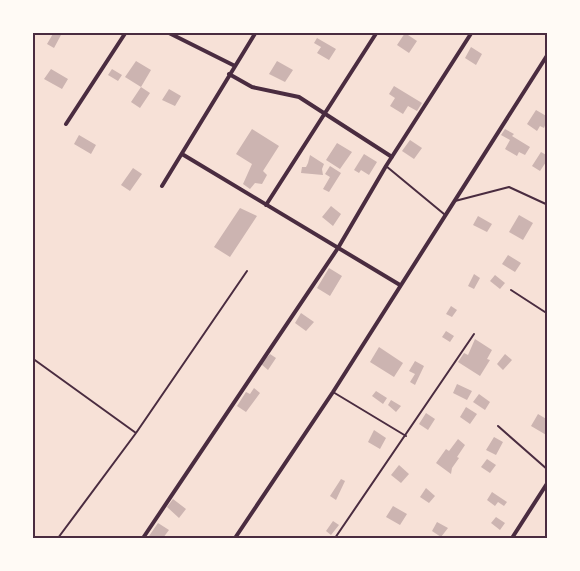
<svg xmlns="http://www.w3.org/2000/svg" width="580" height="571" viewBox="0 0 580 571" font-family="Signika,sans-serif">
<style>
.building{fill:#ccb4b1}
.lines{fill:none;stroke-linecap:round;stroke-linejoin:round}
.service{stroke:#4a2c40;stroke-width:2}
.minor{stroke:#4a2c40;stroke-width:4}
.neatline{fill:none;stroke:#4a2c40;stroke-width:2}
</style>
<rect width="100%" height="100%" fill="#f7e1d7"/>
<path class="building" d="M54,32L61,35L54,48L47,44Z
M405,33L417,41L409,53L397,45Z
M317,38L336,49L329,60L317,53L321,47L314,43Z
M471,47L482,54L476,65L465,58Z
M136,61L151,70L141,87L150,93L140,108L131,102L141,87L125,77Z
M277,61L293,70L285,82L269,74Z
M51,69L68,79L62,89L44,79Z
M112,69L122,75L118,81L108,75Z
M394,86L422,103L417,111L408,106L403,114L390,106L395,98L389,94Z
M169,89L181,96L175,106L162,100Z
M536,110L548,117L544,128L540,126L537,131L527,124Z
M252,129L279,146L263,171L267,175L262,184L255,183L250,189L243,184L252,164L236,154Z
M505,129L514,134L512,136L530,147L525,155L519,152L517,156L505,149L510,140L501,135Z
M79,135L96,145L91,154L74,144Z
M410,140L422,148L414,159L402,151Z
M337,143L352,152L340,169L326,160Z
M541,152L548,156V159L540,171L532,166Z
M364,154L377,162L369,175L361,170L359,173L354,170Z
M310,155L324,164L322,169L323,175L301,173L302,167H306L308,163Z
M330,166L341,173L329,192L323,189L330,177L325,174Z
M133,168L142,174L130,191L121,185Z
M331,206L341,214L333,226L322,217Z
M240,208L257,216L230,257L214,247Z
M519,215L533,223L523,240L509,232Z
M478,216L492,224L487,232L473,225Z
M508,255L521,263L515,272L502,264Z
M329,268L342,276L330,296L317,288Z
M474,274L480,278L474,289L468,286Z
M495,275L505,283L500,289L490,281Z
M451,306L457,310L452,317L446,314Z
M301,313L314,322L306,331L295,323Z
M446,331L454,336L450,342L442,337Z
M475,339L492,350L487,359L490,360L480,376L458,362L464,353L468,355Z
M379,347L403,363L394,377L370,362Z
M270,354L276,358L268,370L261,364Z
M505,354L512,360L503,370L497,364Z
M415,361L424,366L415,385L410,382L415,374L409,371Z
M457,384L472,391L467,400L453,393Z
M254,388L260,393L246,412L237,406L246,392L250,394Z
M376,391L387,398L383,404L372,396Z
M479,394L490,402L485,410L473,402Z
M391,400L401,406L396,412L388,405Z
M466,407L477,414L470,424L460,417Z
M426,413L435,419L428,430L419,424Z
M538,414L548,420V436L531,426Z
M374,430L386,438L380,449L368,442Z
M494,437L503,442L496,455L486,450Z
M458,439L465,445L457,457L459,458L452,468L451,474L436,463L446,449L449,451Z
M487,459L496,465L490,473L481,467Z
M399,465L409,474L401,483L391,475Z
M341,479L345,481L336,500L330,496Z
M426,488L435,496L429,503L420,497Z
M492,492L507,502L504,506L498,502L495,506L487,500Z
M173,499L186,509L179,518L167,507Z
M393,506L407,514L400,525L386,517Z
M496,517L505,523L500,530L491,523Z
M333,521L339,525L331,535L326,531Z
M437,522L448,528L441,537L432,531Z
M158,523L169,530L163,538H153L149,536Z"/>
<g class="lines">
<path class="service" d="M386,166L444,214
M455,201L509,187L548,205
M511,290L548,314
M32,358L136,433
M333,392L406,436
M498,426L548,470
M58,538L136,433L247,271
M335,538L474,334"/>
<path class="minor" d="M167,32L235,66
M229,74L252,87L299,97L392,157
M66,124L126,32
M182,154L400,285
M162,186L256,32
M266,205L377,32
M143,538L338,248L386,166L472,32
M235,538L333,392L548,54
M512,538L548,482"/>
</g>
<rect width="580" height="571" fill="none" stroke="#fffaf5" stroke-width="68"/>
<rect x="34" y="34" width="512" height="503" class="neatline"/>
</svg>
